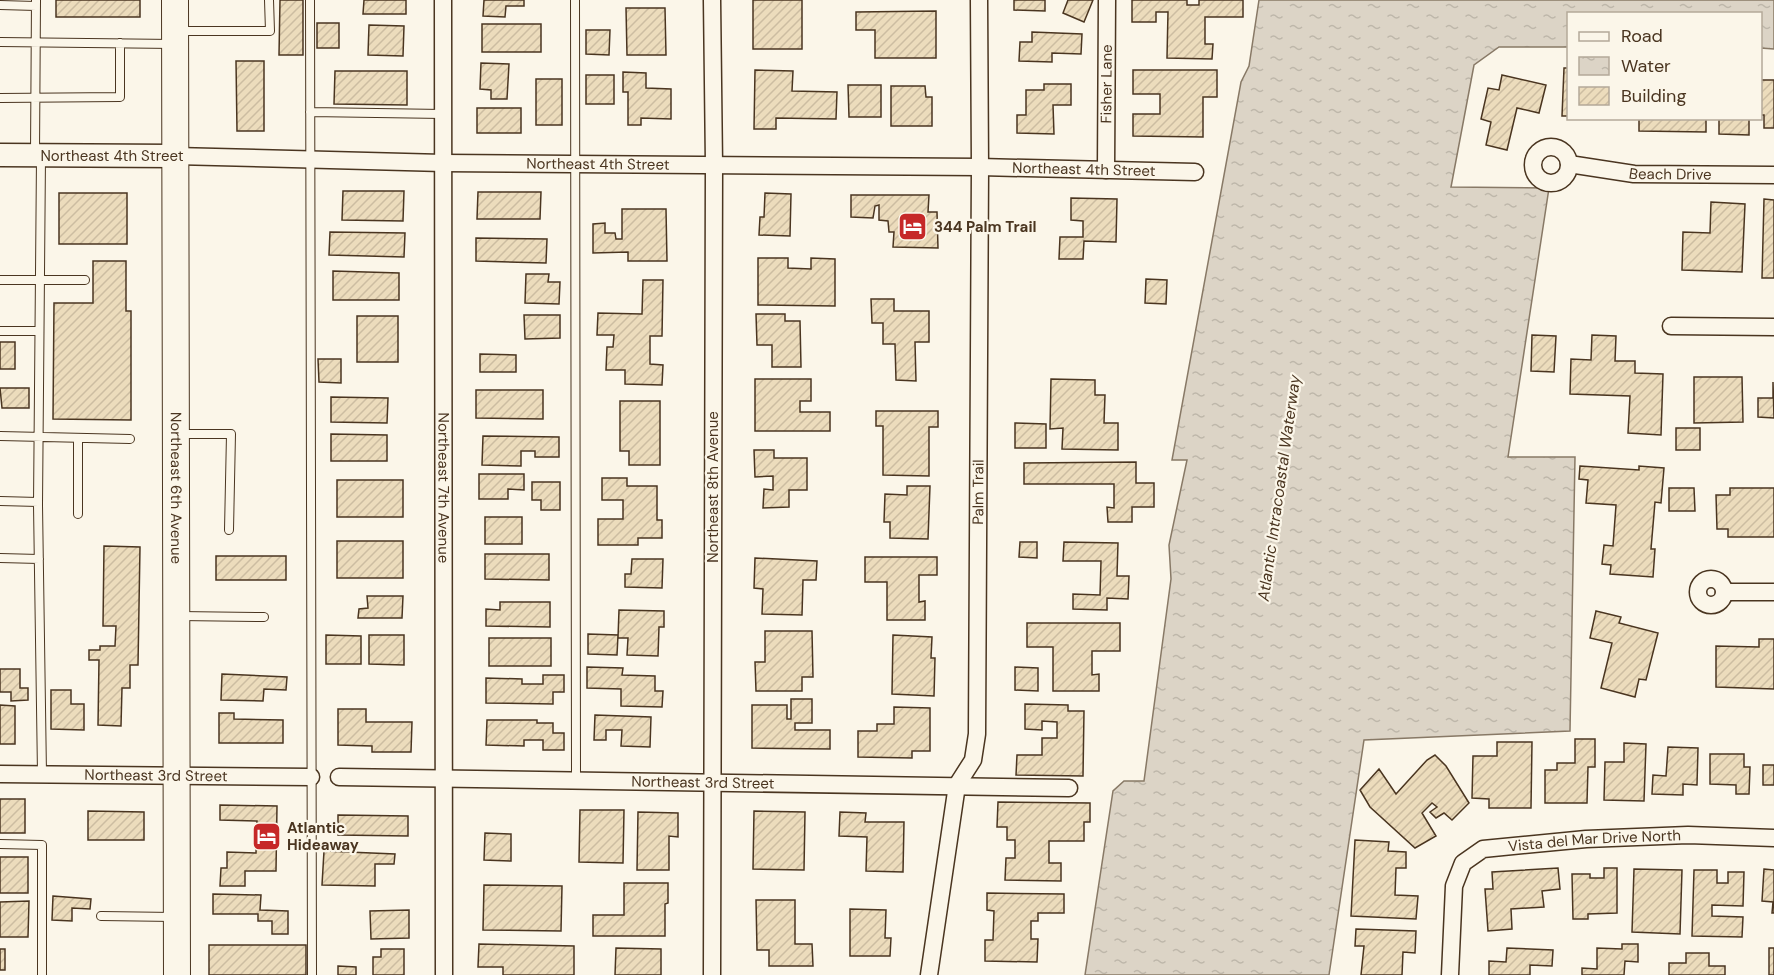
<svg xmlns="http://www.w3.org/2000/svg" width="1774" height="975" viewBox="0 0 1774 975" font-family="'DM Sans',sans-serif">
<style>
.water{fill:url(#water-ripples);stroke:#887966;stroke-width:1.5}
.building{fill:url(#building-hatch);stroke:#4a3520;stroke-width:1.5}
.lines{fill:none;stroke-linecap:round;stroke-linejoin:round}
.lane-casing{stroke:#4a3520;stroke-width:10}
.street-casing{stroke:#4a3520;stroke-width:19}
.secondary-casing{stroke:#4a3520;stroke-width:25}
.primary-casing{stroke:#4a3520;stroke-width:28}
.lane{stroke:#fbf6e9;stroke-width:8}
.street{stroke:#fbf6e9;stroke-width:16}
.secondary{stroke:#fbf6e9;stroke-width:22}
.primary{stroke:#fbf6e9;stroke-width:26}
.labels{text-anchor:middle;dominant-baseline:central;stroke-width:4.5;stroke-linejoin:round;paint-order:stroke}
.street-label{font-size:15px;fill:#4a3520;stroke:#fbf6e9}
.poi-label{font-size:15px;font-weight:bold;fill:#4a3520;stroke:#fbf6e9;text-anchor:start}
.water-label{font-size:16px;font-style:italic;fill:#4a3520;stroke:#fbf6e9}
</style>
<defs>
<pattern id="water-ripples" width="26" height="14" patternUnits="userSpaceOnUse" patternTransform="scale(1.5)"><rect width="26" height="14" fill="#dcd4c6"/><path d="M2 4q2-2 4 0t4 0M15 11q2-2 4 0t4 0" fill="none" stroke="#beb7aa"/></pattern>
<pattern id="building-hatch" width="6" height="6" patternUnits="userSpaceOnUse" patternTransform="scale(1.5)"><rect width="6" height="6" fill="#ecdcbc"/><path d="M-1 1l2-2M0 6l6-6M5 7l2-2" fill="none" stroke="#ccbda1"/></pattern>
</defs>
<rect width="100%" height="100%" fill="#fbf6e9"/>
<path class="water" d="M1259,0H1774V49L1761,48L1760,14H1568V47H1499L1474,65L1451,187L1549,188L1508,457H1575L1570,731L1364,740L1329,975H1085L1113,791L1124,781H1144L1171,579L1169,545L1187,460H1172L1241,82L1249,66Z"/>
<path class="building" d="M56,0H140V17H56Z
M280,0H303V55H279Z
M364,0H406V14H363Z
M484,0H524V6H506L505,17L483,16Z
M753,0H802V49H753Z
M1014,0H1045V11L1014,10Z
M1068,0H1093L1084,22L1063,13Z
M1132,0H1187V5H1199V0H1243V17H1205V44H1213L1212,59L1167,58L1168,12H1156V22H1132Z
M626,8H665L666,55H627Z
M936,11V58H875V30H856V12Z
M317,23H339V48H317Z
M482,24H541V52H482Z
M369,25L404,26L403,56L368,55Z
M586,30H610L609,55L586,54Z
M1032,32L1082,34L1081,54L1052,53V62L1019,61L1020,42H1032Z
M236,61H264V131H237Z
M481,63L509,64L507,99H491V90L480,89Z
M1564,68H1568V116H1562Z
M755,70L793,71L792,91L837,92L836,119L776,118V129H754Z
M1133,70H1217V97H1203V137L1133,136V114H1160V94H1133Z
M335,71H407V105L334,104Z
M623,72L646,73V88L671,89V119L641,118V125H628V92H623Z
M586,75H614V104H586Z
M1502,75L1546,85L1539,113L1517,108L1507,150L1486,145L1491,122L1481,119L1488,88L1499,90Z
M536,79H562V125H536Z
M1760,80H1774V128H1764V115H1760Z
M1044,84H1071V105H1053L1054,134L1017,133V115H1026V90H1044Z
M848,85H881V117H849Z
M891,86H925L926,97H932V126H891Z
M477,108H521V133H477Z
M1639,118H1706V132L1639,131Z
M1719,118H1749V135L1719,134Z
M343,191H404L403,221L342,220Z
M478,192H541L540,219H477Z
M59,193H127V244H59Z
M765,193L791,194L790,236L759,235L760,217H764Z
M851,195H929L928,212H937L938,248L893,247L894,232H889L888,221L879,220V205L875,206L873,218L851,217Z
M1071,198L1117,199L1116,242L1084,241L1083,259H1059L1060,237H1083V221L1071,220Z
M1764,199L1774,200V278H1762Z
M1711,202L1745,204L1742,272L1682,270L1683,232L1710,233Z
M622,209H666L667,261H628V252L593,253V224L605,223V233H615L616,239H622Z
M330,232L405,233L404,257L329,255Z
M476,238L547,239L546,263L476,261Z
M758,258H788V268L811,269V258L835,259V306L758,305Z
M93,261H126V311H131V420L53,419L54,303H93Z
M333,271L399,273V300H333Z
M526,274H549L548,282H560L559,304L525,303Z
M1146,279L1167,280L1166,304L1145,303Z
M643,280H663L662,336H650V364L663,365L662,385L625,384V370H606L607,347H613L614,335H597L598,313L642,314Z
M871,299H894V311H929V342H915L916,381L896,380L895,344H883V323H872Z
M756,314H785V321H800L801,367H772V345H757Z
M524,315H560V338L525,339Z
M357,316H398V362H357Z
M1532,335L1556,336L1554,372L1531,371Z
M1592,335L1616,336L1615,361H1635V373L1663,374L1661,435L1628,433L1630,396L1570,394L1571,359L1591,360Z
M0,342H15V369H0Z
M480,354L516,355V372H480Z
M318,359H341V383L319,382Z
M1694,377H1742L1743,422L1694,423Z
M755,379H811V401H800V412H830V431H755Z
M1051,379L1095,380V395H1105L1104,423H1118V450L1062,449L1063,428L1050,429Z
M1773,382L1774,418L1758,417V398H1773Z
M0,388H29V408H2Z
M476,390H543V419L476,418Z
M331,397L388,398L387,423L331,422Z
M620,401H660V465H629V451H620Z
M876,411H938V427H929V476L883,475V426H876Z
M1015,423L1046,424V448H1015Z
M1676,428H1700V450H1676Z
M331,434L387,435V461H331Z
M483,436L559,437V457H535V451H521V466L482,465Z
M754,450H774V458H807V490H789V507L763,508L764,489L773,490V476L755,477Z
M1136,462V483H1154V507H1132V522H1108L1107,507L1114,508V484H1024V463Z
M1580,466L1639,470V466L1664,468L1661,503L1655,502L1651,549H1655L1653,577L1610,574L1611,565L1602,564L1604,545L1613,546L1616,505L1586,503L1588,480L1579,479Z
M479,474H524V490L508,489V499H479Z
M602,478H627V486H657V520H662V538H638V545H598V519H623V500H602Z
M337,480H403V517H337Z
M532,482H560V510H541V500H532Z
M907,486H930L928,539L890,538V522H884L885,494L907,495Z
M1669,488H1694L1695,511H1669Z
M1730,488H1774V537H1728V529H1717L1716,495H1730Z
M485,517H522V544H485Z
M337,541H403V578H337Z
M1020,542H1037V558L1019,557Z
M1064,542L1118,543L1117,576H1129L1128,599L1107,598V610L1073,609V594L1100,595L1101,561H1063Z
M104,546L140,547L138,665H130V688H122L121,726L98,725L99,660H89V650H100V646H115L116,626H103Z
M485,554H549V580L485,579Z
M216,556H286V580H216Z
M865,557H937V575H919V602L925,601V620H887V582H865Z
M755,558L817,561L816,580H803L802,615L762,614L763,589L754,588Z
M632,559H663L662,588L625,587V574H631Z
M367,596H403L402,618H358L359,609L368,608Z
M500,602H550V627L486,626V609L500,610Z
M619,610L664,611V627H659L658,656L627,655L628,638H618Z
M1596,611L1621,617L1619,623L1658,633L1646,680L1639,679L1635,697L1601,688L1612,643L1590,638Z
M1027,623H1120V651H1092V675L1099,674V691H1053V647H1027Z
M765,631H812L813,677H802V691H756L755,662H765Z
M588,634L618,635L617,655L588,654Z
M326,635L361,636V664H326Z
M369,635H404V665L369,664Z
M893,635L932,637L931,658H935L934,696L892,694Z
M489,638H551V666H489Z
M1759,639H1774V689L1716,687V646L1759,647Z
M587,667L623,668L622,675L655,676V691H663L662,707L621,706V689L587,688Z
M1015,667L1038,668V691L1015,690Z
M0,669H20V688H28V700L11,701V692H0Z
M222,674L287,677L286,690L264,689L263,701L221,700Z
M543,675H564V692H553V704L486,703V678L522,679V684H543Z
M51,690H71V704H84V730L51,729Z
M791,699H812V723H795V730H830V749L752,748V705H787V719H791Z
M1025,704L1068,705V711H1084L1083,776L1016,775L1017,755H1042V738H1057V722L1042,721V730L1025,729Z
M0,705L15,706V744H0Z
M894,707L930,708V751H912V758L858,757V731H877V724H894Z
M338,709H366V722H412L411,752H372V746L338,745Z
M219,713H234V719L283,720V743H219Z
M595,715L651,717L650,747L621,746L622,730H606V740H594Z
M487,720H537V723H553V733H564V750H543V740H524V746L486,745Z
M1575,739H1595V767H1588L1587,803H1545V770H1557V763H1575Z
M1497,742H1532L1531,808H1489V799L1472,798L1473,756H1497Z
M1624,743L1646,744L1644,801L1604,800L1605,762H1624Z
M1668,747L1698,748L1697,785L1683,784V795L1652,794L1653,775L1666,776Z
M1710,754H1744V767H1750L1749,794H1736V785L1710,784Z
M1435,755L1446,766L1469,803L1452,820L1444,813L1436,818L1430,812L1437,807L1432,803L1422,813L1436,836L1415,848L1370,807L1360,790L1379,769L1396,794L1427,760Z
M1763,765H1774V785H1763Z
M0,799H25V833H0Z
M998,802L1090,803V822H1084V841H1049V863H1061V881L1005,880L1006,858H1015V840H1007V827H997Z
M220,805L277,806L276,871H245V886H220L221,868H227V852L256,853L257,821L220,820Z
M580,810H624L623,863L579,862Z
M88,811L144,812V840H88Z
M754,811L805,812L804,870L753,869Z
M638,812L678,813V837L669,836V870H637Z
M840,812L866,813L865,822H904L903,872L866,871L867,837L839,836Z
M338,815L408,816V836L338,835Z
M485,833L511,834V861L484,860Z
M1355,840L1389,842L1388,851L1406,852V868H1396L1395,895L1418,896L1416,919L1351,916Z
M324,851L395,854L394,864H375V886L322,885Z
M0,857H28V893H0Z
M1558,868L1560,889L1542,891L1544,907L1511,909L1512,929L1488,931L1485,889H1493L1492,872Z
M1604,868H1617V913L1588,914V919H1573L1572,874H1590V878H1604Z
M1634,869L1682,870L1680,934L1632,932Z
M1764,869L1774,870V913H1772L1773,902L1762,901Z
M1694,870H1717V883H1728V872H1744L1743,906L1712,905V916L1743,917L1742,937L1692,936Z
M624,883H668V903L665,904V936H593V915H624Z
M484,885L562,886L561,931L483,930Z
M987,893L1064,894V913H1038V921H1031V939H1038L1037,962L985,961V940H993L994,911L987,910Z
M213,894L261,895L260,910L288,911V934H272V921H258V914H213Z
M53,896L91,899L90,909L72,908V921L52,920Z
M756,900H795V944H812L813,966H769V950H757Z
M29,901L28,937H0V902Z
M850,909L886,910L885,938H891L890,956H850Z
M409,910V938L371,939L370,911Z
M1356,929L1416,931L1415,953L1403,952L1402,975H1361L1364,946H1355Z
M479,944L574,946V975H503V967H478Z
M1622,944H1638V962L1625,961L1624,975H1582V968L1597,969V948L1622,949Z
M209,945H306V975H209Z
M616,948L661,949V975H615Z
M1507,948L1553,950L1552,966L1530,965V975H1489V961L1506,962Z
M1769,948H1774V975H1769Z
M0,949H5V970H0Z
M381,949H404V975H373V957H381Z
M1686,953H1709V966H1725V975H1669V963H1686Z
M338,966L356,967V975H338Z"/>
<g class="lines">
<defs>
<path id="lane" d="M310,0L312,975
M575,0L576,779
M0,5L36,6
M178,31H270L269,0
M0,42L174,44
M0,98L120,97V43
M310,112L443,114
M35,153L36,0
M41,157L38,505L42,774
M0,280H85
M0,331H39
M180,434H231L229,530
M0,436L130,439
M0,501L38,502
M78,514V438
M0,558L39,559
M179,616L264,617
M0,844L42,845V975
M101,916L174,917"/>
<g id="street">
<path id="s1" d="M443,0L444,975"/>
<path d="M712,0L714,165L712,975"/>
<circle cx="1551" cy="165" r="18"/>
<path id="s2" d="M175,156L443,163L980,167L1195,172"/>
<path id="s3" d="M1569,164L1634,174L1774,175"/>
<path id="s4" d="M1106,170L1107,0"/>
<path d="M1671,326L1774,327"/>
<circle cx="1711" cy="592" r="13"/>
<path d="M1724,592H1774"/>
<path id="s5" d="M0,774L311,777"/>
<path id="s6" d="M339,777L1069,788"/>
<path id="s7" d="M929,975L957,785L973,760L977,734L980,167L979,0"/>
<path id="s8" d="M1450,975L1454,886L1463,863L1483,849L1586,839L1688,835L1774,838"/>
</g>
<path id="secondary" d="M0,155L175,156"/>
<g id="primary">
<path id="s9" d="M175,0L177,975"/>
</g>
</defs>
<use href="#lane" class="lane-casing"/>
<use href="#street" class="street-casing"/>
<use href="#secondary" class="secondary-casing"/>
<use href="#primary" class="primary-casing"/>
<use href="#lane" class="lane"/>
<use href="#street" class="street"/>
<use href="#secondary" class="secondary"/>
<use href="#primary" class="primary"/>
</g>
<defs>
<symbol id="hotel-square" viewBox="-11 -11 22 22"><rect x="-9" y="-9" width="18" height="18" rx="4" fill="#c62828" stroke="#fbf6e9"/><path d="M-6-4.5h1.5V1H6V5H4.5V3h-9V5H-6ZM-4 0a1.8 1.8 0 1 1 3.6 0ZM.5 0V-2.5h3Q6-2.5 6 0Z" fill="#fff"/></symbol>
</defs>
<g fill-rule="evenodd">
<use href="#hotel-square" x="896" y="210" width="33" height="33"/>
<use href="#hotel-square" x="250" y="820" width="33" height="33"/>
</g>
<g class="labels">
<g class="street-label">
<text stroke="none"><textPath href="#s4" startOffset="86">Fisher Lane</textPath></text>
<text x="112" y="156">Northeast 4th Street</text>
<text stroke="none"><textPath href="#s2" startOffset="423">Northeast 4th Street</textPath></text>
<text stroke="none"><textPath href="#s2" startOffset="909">Northeast 4th Street</textPath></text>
<text stroke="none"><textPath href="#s3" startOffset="102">Beach Drive</textPath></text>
<text stroke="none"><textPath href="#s9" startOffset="488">Northeast 6th Avenue</textPath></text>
<text stroke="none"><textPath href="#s1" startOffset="488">Northeast 7th Avenue</textPath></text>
<text transform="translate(713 487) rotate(-90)">Northeast 8th Avenue</text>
<text stroke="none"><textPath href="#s7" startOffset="490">Palm Trail</textPath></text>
<text stroke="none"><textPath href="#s5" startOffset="156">Northeast 3rd Street</textPath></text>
<text stroke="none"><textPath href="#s6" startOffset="364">Northeast 3rd Street</textPath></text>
<text stroke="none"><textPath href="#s8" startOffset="250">Vista del Mar Drive North</textPath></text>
</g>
<g class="poi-label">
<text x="934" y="227">344 Palm Trail</text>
<text x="287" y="828">Atlantic<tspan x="287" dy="17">Hideaway</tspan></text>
</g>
<g class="water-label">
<text transform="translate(1279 488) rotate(-82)">Atlantic Intracoastal Waterway</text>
</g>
</g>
<rect x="1567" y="12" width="195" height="108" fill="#fbf6e9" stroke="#b4a999" stroke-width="1.5"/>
<rect x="1579" y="32" width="30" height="9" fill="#fbf6e9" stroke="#b4a999" stroke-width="1.5"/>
<text x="1621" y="42" font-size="18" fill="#4a3520">Road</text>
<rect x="1579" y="57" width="30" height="18" fill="url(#water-ripples)" stroke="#b4a999" stroke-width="1.5"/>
<text x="1621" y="72" font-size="18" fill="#4a3520">Water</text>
<rect x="1579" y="87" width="30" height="18" fill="url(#building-hatch)" stroke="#b4a999" stroke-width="1.5"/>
<text x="1621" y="102" font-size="18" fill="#4a3520">Building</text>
</svg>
